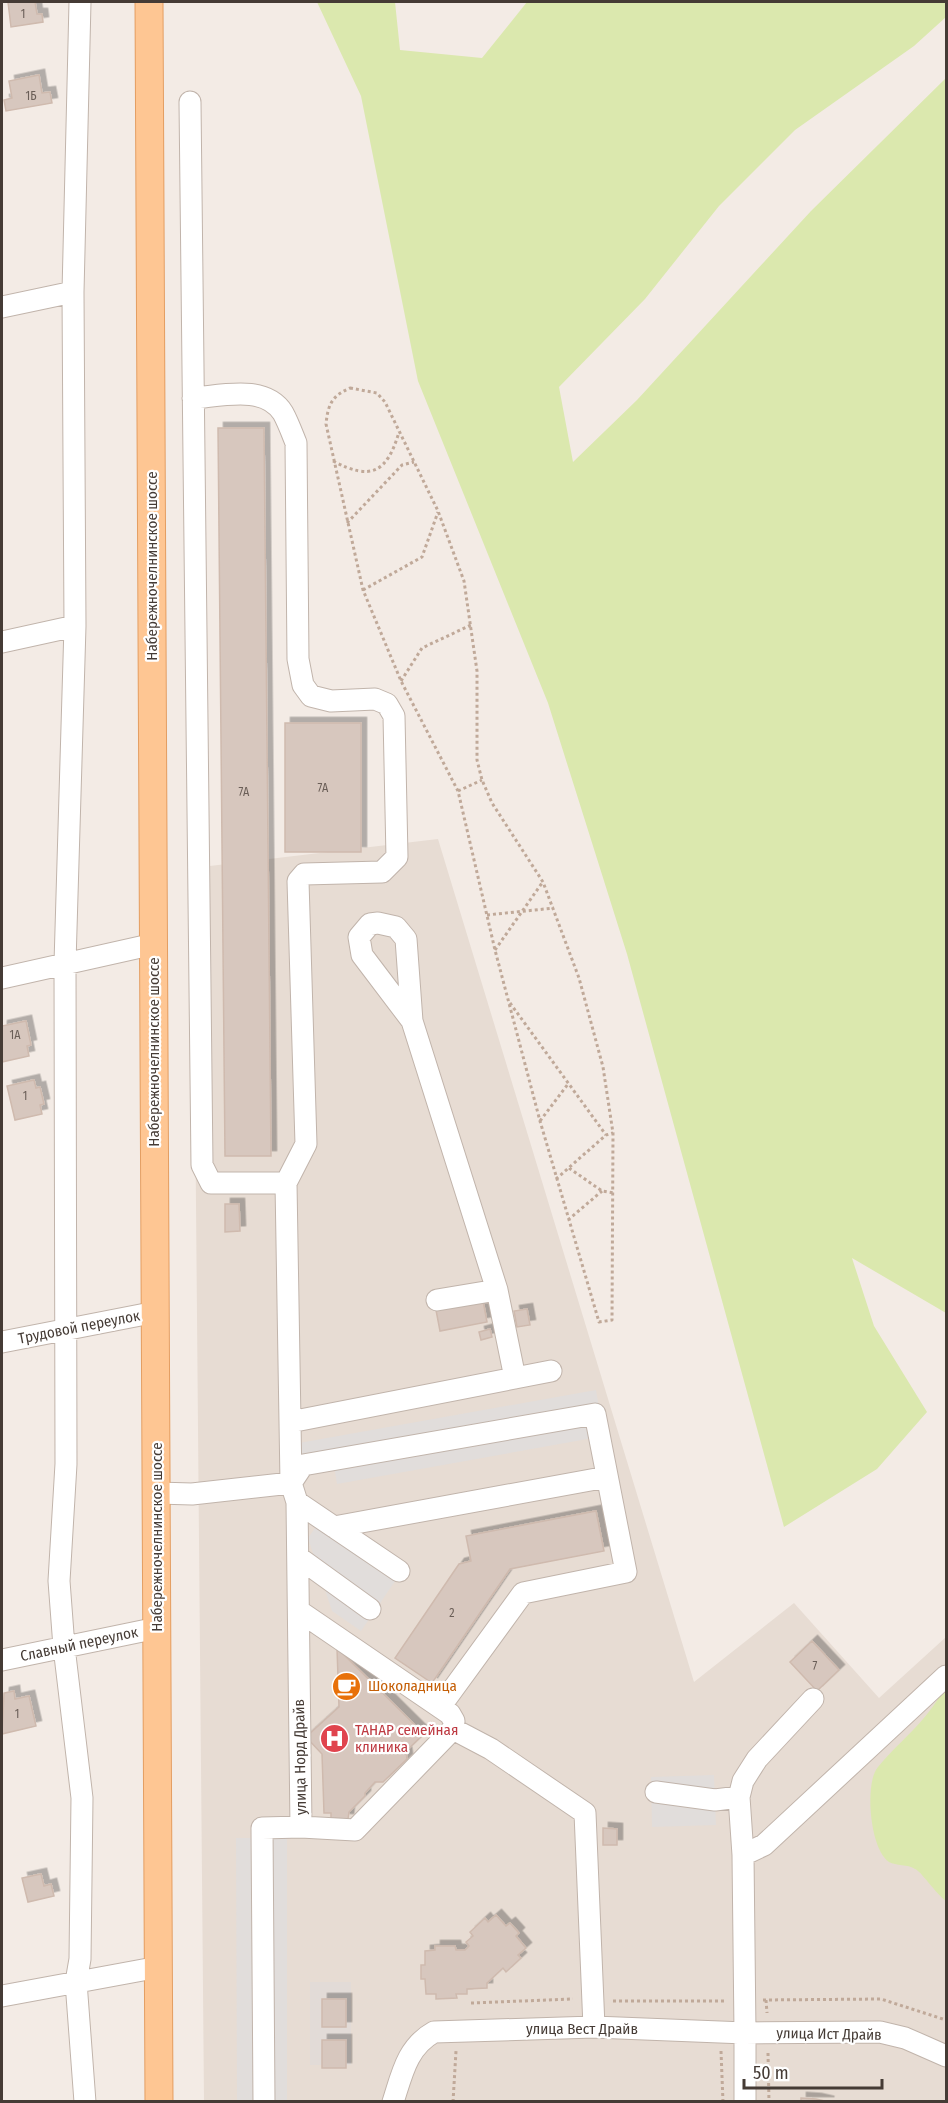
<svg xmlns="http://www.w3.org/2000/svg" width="948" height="2103" viewBox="0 0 948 2103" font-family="'Fira Sans Condensed',sans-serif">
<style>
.residential{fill:#e7dcd3}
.industrial{fill:#e2dbd7}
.green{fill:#dbe8ae}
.parking{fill:#e1dddb}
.building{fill:#d7c7be;stroke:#cfbaae;stroke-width:1.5;filter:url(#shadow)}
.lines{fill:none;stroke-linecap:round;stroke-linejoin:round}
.minor-casing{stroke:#c1b4ab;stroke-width:23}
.major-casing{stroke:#e49e62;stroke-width:29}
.path{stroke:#c0a999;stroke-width:3;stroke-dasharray:3 3;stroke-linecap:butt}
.minor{stroke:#fff;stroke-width:21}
.major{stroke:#fec693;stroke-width:27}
.labels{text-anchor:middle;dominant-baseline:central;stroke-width:4.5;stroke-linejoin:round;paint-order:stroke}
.number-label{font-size:12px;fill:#6a5e57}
.street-label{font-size:15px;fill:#453b35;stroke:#fff}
.food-label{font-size:15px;fill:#c56008;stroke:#fff;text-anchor:start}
.health-label{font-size:15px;fill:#be3a42;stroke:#fff;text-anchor:start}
</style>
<defs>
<filter id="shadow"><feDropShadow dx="5.5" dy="-5.5" stdDeviation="0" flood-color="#0004"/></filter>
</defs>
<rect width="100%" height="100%" fill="#f3ebe5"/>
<path class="residential" d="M438,839L694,1682L794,1603L879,1698L946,1637V2101H204L193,868Z"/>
<path class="industrial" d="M310,1982H351V2065H310Z"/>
<path class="green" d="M317,2H395L400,50L482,58L527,2H946V17L914,46L795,130L719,206L645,299L559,387L573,462L637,400L811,211L946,78V1313L852,1258L874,1326L927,1412L877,1469L784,1527L627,954L548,703L418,381L361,96Z
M946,1682V1901C936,1894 921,1871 915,1869C908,1864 896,1866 889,1862C870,1850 864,1783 878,1767C900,1740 934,1716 946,1682Z"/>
<path class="parking" d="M596,1390L604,1436L337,1484L334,1466L305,1471L299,1443Z
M325,1514L404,1568L361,1631L332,1611L308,1538Z
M714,1775L716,1825L652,1827L651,1777Z
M236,1838H287V2101H237Z"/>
<path class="building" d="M8,2H35L37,14H42L43,22L11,27Z
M39,75L42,93L50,92L52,103L6,111L4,100L12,98L9,81Z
M218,428H264L271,1156H225Z
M285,723H361V852H285Z
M26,1021L31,1045L27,1046L29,1056L2,1062V1026Z
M34,1080L36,1088L40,1087L44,1104L40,1105L42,1114L15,1120L7,1086Z
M225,1204H239L240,1231L225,1232Z
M483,1301L487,1322L440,1331L436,1310Z
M527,1309L530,1325L517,1327L514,1311Z
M490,1329L492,1337L481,1340L479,1332Z
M596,1511L604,1551L510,1569L432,1683L395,1658L459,1564L471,1561L466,1536Z
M812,1641L839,1670L817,1691L790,1662Z
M337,1648L424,1734L406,1751L407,1759L383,1782H375L365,1793V1796L349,1812L348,1819L331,1818V1813H324L322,1754L306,1737L339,1707Z
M14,1691L15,1699L29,1696L36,1726L2,1734L4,1693Z
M603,1828L617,1829V1845H603Z
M41,1874L44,1886L51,1884L54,1896L28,1902L22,1878Z
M496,1915L506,1926L510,1923L519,1933L516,1936L526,1948L518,1955L521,1958L506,1972L503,1968L487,1983V1988L467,1989V1994H456L457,1998L436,1999V1994H426L425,1979H421V1965H425V1951L435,1950V1946H455L456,1950H465L469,1946L466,1942L473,1936L470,1932L485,1918L488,1922Z
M322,1999H346V2027H322Z
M322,2040H346V2068H322Z
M801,2098L816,2099L829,2102H801Z"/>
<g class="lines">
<defs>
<path id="minor" d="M80,2L73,292L75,626L65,963L66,1464L59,1581L64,1647L82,1798L80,1959L76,1982L85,2102
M190,102L202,1165L211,1183H286
M2,307L73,292
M193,398C221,396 265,384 283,413C288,422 292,433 296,443L298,659L303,685L311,696L331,701L375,699L387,704L394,716L397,857L382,872L304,874L298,881L306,1144L286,1183L290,1422
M2,642L75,626
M378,923L396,927L406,939L412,1021L362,955L359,937L370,924Z
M2,978L154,944
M412,1021L497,1290L515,1378
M437,1300L497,1290
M2,1342L156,1312
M291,1483L303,1465L595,1414L626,1572L523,1593L440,1707
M157,1493L192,1494L291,1483
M297,1502L399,1571
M334,1527L607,1477
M298,1557L370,1609
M299,1611L450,1714L454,1721L453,1729L355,1830L301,1827
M2,1660L157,1628
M813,1699L757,1759L743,1781L739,1797L743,1855L745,2033L880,2032L905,2038L946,2056
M453,1729L491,1749L585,1813L594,2027
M656,1792L715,1800L739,1797
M743,1855L764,1845L946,1676
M2,1996L159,1967
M264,2102L262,1828L301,1827L297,1502L291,1483L290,1422L551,1371
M393,2102C402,2074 407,2047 434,2032L594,2027L745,2033V2102"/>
<path id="major" d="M149,2L159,2102"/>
</defs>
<use href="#minor" class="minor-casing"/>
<use href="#major" class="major-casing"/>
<path class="path" d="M350,388L377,393L385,402L438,511L464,581L477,671V760L482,780L492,803L543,882L579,978L603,1067L613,1133L612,1320L599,1322L540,1121L495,950L458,791L401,681L363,590L326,424C328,404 332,396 350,388Z
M333,461C371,481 387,473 399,432
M347,523L402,465L414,462
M363,590L422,557L438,512
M401,681L422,648L471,625
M458,791L482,780
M487,915L554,908
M495,950L542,883
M510,1003L606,1135
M540,1121L568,1084
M569,1168L602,1191L614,1193
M556,1179L606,1135L613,1133
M568,1220L602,1191
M763,2000L881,1999L946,2020
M766,2000L767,2013
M613,2001H726
M471,2003L573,1999
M721,2051L723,2102
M768,2053L769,2102
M453,2102L456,2051"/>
<use href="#minor" class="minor"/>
<use href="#major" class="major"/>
</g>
<defs>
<symbol id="cafe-disc" viewBox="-11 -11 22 22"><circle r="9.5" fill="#e8710a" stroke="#fff"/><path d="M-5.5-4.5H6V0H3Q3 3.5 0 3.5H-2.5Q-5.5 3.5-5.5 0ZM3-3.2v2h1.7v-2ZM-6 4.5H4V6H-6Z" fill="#fff"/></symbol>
<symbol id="hospital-disc" viewBox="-11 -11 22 22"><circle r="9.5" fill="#e0444e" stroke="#fff"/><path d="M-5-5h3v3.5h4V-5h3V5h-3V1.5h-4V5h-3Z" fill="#fff"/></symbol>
</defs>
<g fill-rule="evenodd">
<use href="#cafe-disc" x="330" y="1670" width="33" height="33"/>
<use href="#hospital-disc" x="318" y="1722" width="33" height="33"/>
</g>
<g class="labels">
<g class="number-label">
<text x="23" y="14">1</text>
<text x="31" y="96">1Б</text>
<text x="323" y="788">7А</text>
<text x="244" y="792">7А</text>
<text x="15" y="1035">1А</text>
<text x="25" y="1096">1</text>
<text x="452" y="1613">2</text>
<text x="815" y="1666">7</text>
<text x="17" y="1714">1</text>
</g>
<g class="street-label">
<text transform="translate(152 566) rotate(-90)">Набережночелнинское шоссе</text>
<text transform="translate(154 1052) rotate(-90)">Набережночелнинское шоссе</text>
<text transform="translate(79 1327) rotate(-11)">Трудовой переулок</text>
<text transform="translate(157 1537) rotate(-90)">Набережночелнинское шоссе</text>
<text transform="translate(79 1644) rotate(-12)">Славный переулок</text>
<text transform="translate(300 1757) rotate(-91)">улица Норд Драйв</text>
<text x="582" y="2029">улица Вест Драйв</text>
<text transform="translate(829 2034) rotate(1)">улица Ист Драйв</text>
</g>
<g class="food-label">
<text x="368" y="1686">Шоколадница</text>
</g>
<g class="health-label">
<text x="355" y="1730">ТАНАР семейная<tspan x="355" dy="17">клиника</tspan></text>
</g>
</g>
<rect width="948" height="2103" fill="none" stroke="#453b35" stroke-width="6"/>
<path d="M744 2079v9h138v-9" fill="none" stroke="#453b35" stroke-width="3"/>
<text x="753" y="2079" font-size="18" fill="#453b35" stroke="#ffffff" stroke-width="4.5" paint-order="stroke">50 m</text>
</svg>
